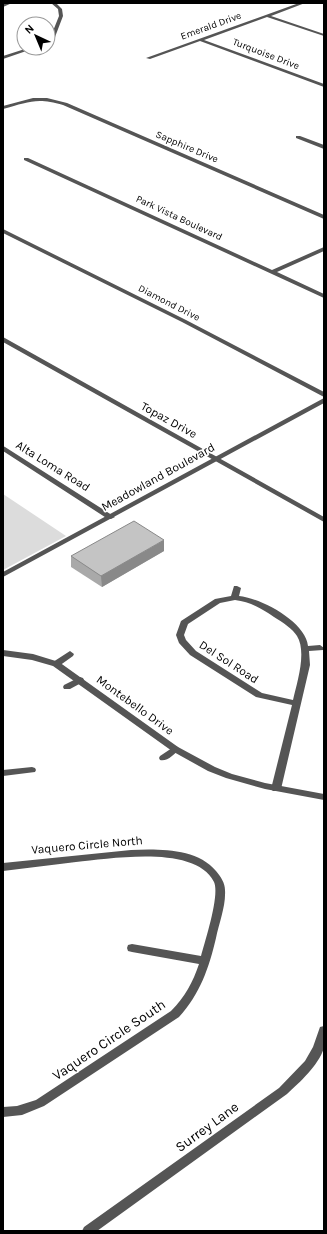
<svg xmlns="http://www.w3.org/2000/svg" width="327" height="1234" viewBox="0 0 327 1234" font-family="Karla,sans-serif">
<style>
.green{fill:#dcdcdc}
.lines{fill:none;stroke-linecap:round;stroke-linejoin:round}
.minor{fill:#555;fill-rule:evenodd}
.tertiary{fill:#555;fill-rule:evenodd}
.wall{fill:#a9a9a9}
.shaded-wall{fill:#898989}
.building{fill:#c4c4c4;stroke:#898989}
.labels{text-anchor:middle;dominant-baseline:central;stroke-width:3.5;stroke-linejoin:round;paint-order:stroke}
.far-street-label{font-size:10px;fill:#000;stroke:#fff}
.street-label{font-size:12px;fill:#000;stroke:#fff}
.near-street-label{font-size:14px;fill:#000;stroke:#fff}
</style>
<rect width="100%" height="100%" fill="#fff"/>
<path class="green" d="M3,494L66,536L3,570Z"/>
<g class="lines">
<path class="minor" d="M6,3H12L3,7V4Z
M51,3H56L62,9L63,16L55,37L48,41V38L51,36L59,16L58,9Z
M299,3H305L271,16L324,34V36L267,17L204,40L324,84V87L200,41L150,59L146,58Z
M28,48H35L3,59V56Z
M33,98H47L67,103L324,215V219L63,105C37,97 28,102 3,109V106Z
M296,136H300L324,145V149L296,138Z
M24,158H28L272,270L324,247V251L277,272L324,294V298L24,160Z
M3,229L186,320L324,392V397L182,322L3,233Z
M3,337L324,517V522L3,342Z
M3,446L5,447L115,517L111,519H108L3,451Z
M234,586H237L241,588L239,596C261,598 306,622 308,646L320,645L324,648L323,650L309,651L310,665L281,789L279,791H273L271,789L292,705L256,697L190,655L179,643L176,635L181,621L215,599L231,596ZM235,600C250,602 261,608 274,617C282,622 293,629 297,636C307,652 297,683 293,700L262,693L196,651L186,640L184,635L188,624L220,603Z
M70,651L74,654L73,656L59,666H53L52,664L53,662Z
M80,677L83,678L84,680L83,682L70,689H64L63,687L64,685Z
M175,746L178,747L179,749C175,754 167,762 160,760L159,758L160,756Z
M32,767L35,768L36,770L35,772L3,776V770Z
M131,850C158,849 197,848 216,871C221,877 225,883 225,890C226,906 219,923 216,938C209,968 200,994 179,1017L44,1106L22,1115L3,1117V1107L17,1106L36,1100L171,1011C185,997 193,982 199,964L132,952L128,951L127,948L128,945L132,944L201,956C205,941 220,895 214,882C195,844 110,859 76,862C52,865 27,868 3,871V863Z
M324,1026C324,1032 326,1041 324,1048C318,1066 300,1082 287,1094L97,1231H82L84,1227L279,1088L305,1061L313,1047L320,1027Z"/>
<path class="tertiary" d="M324,398V403L3,577V572Z
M3,650L33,654L59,662L178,747L215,767L232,774L265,783L324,794V800L265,789L226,778L208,771L172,751L53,666L32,660L3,656Z"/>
</g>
<path class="wall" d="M164,551L102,587L71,567V556Z"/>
<path class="shaded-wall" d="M164,540V551L102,587L101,576Z"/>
<path class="building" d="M134,521L164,540L101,576L71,556Z"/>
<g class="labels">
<g class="far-street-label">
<text transform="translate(211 26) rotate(-20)">Emerald Drive</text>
<text transform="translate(266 54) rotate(21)">Turquoise Drive</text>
<text transform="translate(187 147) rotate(23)">Sapphire Drive</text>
<text transform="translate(179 218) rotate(25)">Park Vista Boulevard</text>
<text transform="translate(169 303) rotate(27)">Diamond Drive</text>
</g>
<g class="street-label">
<text transform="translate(169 420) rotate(29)">Topaz Drive</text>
<text transform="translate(53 466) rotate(32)">Alta Loma Road</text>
<text transform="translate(158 477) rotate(-29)">Meadowland Boulevard</text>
<text transform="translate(229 662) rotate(33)">Del Sol Road</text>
<text transform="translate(135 705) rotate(36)">Montebello Drive</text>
<text transform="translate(87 845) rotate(-5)">Vaquero Circle North</text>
</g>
<g class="near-street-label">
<text transform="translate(109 1040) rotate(-34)">Vaquero Circle South</text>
<text transform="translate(207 1127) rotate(-36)">Surrey Lane</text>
</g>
</g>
<rect width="327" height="1234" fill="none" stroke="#000000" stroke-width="8"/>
<g transform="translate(36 36) rotate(316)"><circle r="19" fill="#ffffff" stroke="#999999"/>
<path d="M0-3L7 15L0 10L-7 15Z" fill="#000000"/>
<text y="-6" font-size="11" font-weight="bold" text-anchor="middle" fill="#000000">N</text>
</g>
</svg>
